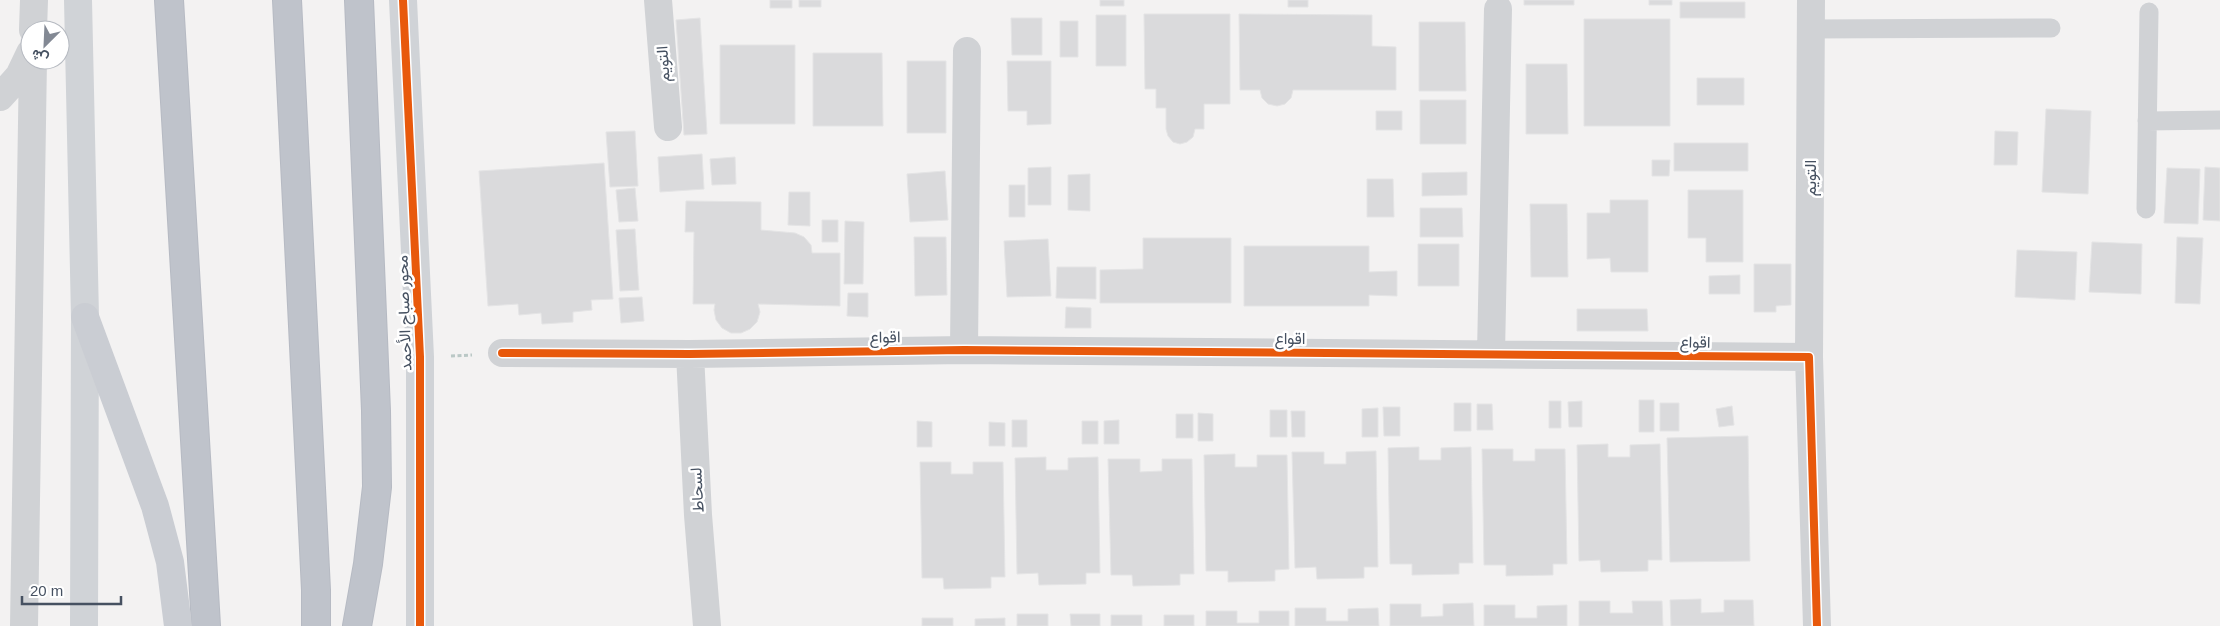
<svg xmlns="http://www.w3.org/2000/svg" width="2220" height="626" viewBox="0 0 2220 626" font-family="Helvetica,Vazirmatn,sans-serif">
<style>
.building{fill:#dadadc;stroke:#e4e4e5}
.lines{fill:none;stroke-linecap:round;stroke-linejoin:round}
.highway-casing{stroke:#b6bac3;stroke-width:30}
.path{stroke:#bac8c6;stroke-width:3;stroke-dasharray:4 2.5;stroke-linecap:butt}
.lane{stroke:#d0d2d5;stroke-width:19}
.street{stroke:#d0d2d5;stroke-width:28}
.secondary{stroke:#d0d3d7;stroke-width:28}
.primary{stroke:#cacdd3;stroke-width:28}
.highway{stroke:#bfc3cb;stroke-width:28}
.cycleway-casing{stroke:#fff;stroke-width:11}
.cycleway{stroke:#e8590c;stroke-width:8}
.labels{text-anchor:middle;dominant-baseline:central;stroke-width:5;stroke-linejoin:round;paint-order:stroke}
.street-label{font-size:16px;fill:#465161;stroke:#fff}
</style>
<rect width="100%" height="100%" fill="#f3f2f2"/>
<path class="building" d="M770,0H792V8H770Z
M799,0H821V7H799Z
M1100,0H1124V6H1100Z
M1288,0H1308V7H1288Z
M1524,0H1574V5H1524Z
M1649,0H1672V5H1649Z
M1680,2H1745V18H1680Z
M1144,14H1230V104H1204V129H1195L1193,137L1187,142L1180,144L1173,142L1168,136L1166,129V108H1156V89H1145Z
M1239,14L1372,15V46L1396,47V90H1293L1291,98L1285,104L1277,106L1268,104L1262,98L1260,90H1240Z
M1096,15H1126V66H1096Z
M700,18L707,134L684,135L676,20Z
M1011,18H1042V55H1012Z
M1584,19H1670V126H1584Z
M1060,21H1078V57H1060Z
M1419,22H1465L1466,91H1419Z
M720,45H795V124H720Z
M813,53H882L883,126H813Z
M907,61H946V133H907Z
M1007,61H1051V124L1027,125V111H1008Z
M1526,64H1567L1568,134H1526Z
M1697,78H1744V105H1697Z
M1420,100H1466V144H1420Z
M2046,109L2091,111L2088,194L2042,192Z
M1376,111H1402V130H1376Z
M635,131L638,186L610,187L606,132Z
M1995,131L2018,132L2017,165H1994Z
M1674,143H1748V171H1674Z
M702,154L704,189L660,192L658,157Z
M735,157L736,184L712,185L710,159Z
M1652,160H1670L1669,176H1652Z
M604,163L613,299L591,300L592,310L573,312V322L542,324L541,313L519,315L518,304L488,306L479,171Z
M1051,167V205H1028V168Z
M2205,167L2220,168V221L2203,220Z
M2167,168L2200,169L2198,224L2164,223Z
M945,171L948,220L910,222L907,174Z
M1467,172V195L1422,196V173Z
M1090,174V211L1068,210V175Z
M1367,179H1393L1394,217H1367Z
M1009,185H1025V217H1009Z
M635,188L638,221L619,222L616,190Z
M1688,190H1743V262H1706V238H1688Z
M789,192H810V226L788,225Z
M1610,200H1648V272H1611L1610,258L1587,259V213H1610Z
M686,201L761,202V230L795,233L804,237L811,245L812,253H840V306L758,304L760,312L757,322L750,329L741,333H731L722,328L716,320L714,310L715,304H693L694,232H685Z
M1530,204H1567L1568,277H1531Z
M1420,208H1462L1463,237H1420Z
M822,220H838V242H822Z
M845,221L864,222L863,284H844Z
M635,229L639,290L620,291L616,230Z
M914,237H946L947,295L915,296Z
M2177,237L2203,238L2200,304L2175,303Z
M1143,238H1231V303H1100V270L1143,269Z
M1048,239L1051,296L1007,297L1004,241Z
M2092,242L2142,244L2141,294L2089,292Z
M1418,244H1459V286H1418Z
M1244,246H1369V272L1397,271V296L1369,295V306H1244Z
M2017,250L2077,252L2075,300L2015,297Z
M1754,264H1791V305L1776,306V312H1754Z
M1057,267H1096V299L1056,298Z
M1740,275V294H1709V276Z
M848,293H868V317L847,316Z
M642,297L644,321L621,323L619,298Z
M1066,307L1091,308V328H1065Z
M1577,309H1647L1648,331H1577Z
M1639,400H1654V432H1639Z
M1549,401H1561V428H1549Z
M1582,401V427H1569L1568,402Z
M1454,403H1471V431H1454Z
M1660,403H1679V431H1660Z
M1477,404H1492L1493,430H1477Z
M1732,406L1734,425L1719,427L1716,409Z
M1383,407H1400V436H1384Z
M1378,408V437H1362V409Z
M1270,410H1287V437H1270Z
M1291,411H1305V437H1292Z
M1198,413L1213,414V441H1198Z
M1176,414H1193V438H1176Z
M1012,420H1027V447H1012Z
M1119,420V444H1104V421Z
M917,421L932,422V447H917Z
M1082,421H1098V444H1082Z
M989,422L1005,423V446H989Z
M1748,436L1750,561L1670,562L1667,438Z
M1608,444V457H1630V445L1660,444L1662,560H1648V571L1601,572L1600,560L1579,561L1577,445Z
M1419,447V460H1441V448L1471,447L1473,563H1459V574L1412,575V564H1390L1388,448Z
M1482,449H1513V461H1535V449H1565L1567,564H1553V575L1506,576V565H1484Z
M1376,451L1378,567H1364V578L1317,579L1316,567L1295,568L1292,452H1324V464H1346V452Z
M1235,454V467H1257V455H1287L1289,569L1275,570V581L1228,582V571H1206L1204,455Z
M1046,457V470H1068V458L1098,457L1100,573H1086V584L1039,585L1038,573L1017,574L1015,458Z
M1108,459H1140V472L1162,471V459H1192L1194,574H1180V585L1133,586L1132,575H1111Z
M920,462H951V474H973V462H1003L1005,577H991V588L944,589L943,578H922Z
M1701,599V613L1724,612V600H1753L1754,626H1671L1670,600Z
M1579,601H1610V613H1633L1632,601H1662L1663,626H1579Z
M1473,603L1474,626H1390V604H1421V617L1443,616V604Z
M1484,605H1515V618H1537V606L1567,605V626H1484Z
M1295,608H1326V621H1348V609L1378,608L1379,626H1295Z
M1206,611H1237V623H1259V611H1289V626H1206Z
M1017,614H1048V626H1017Z
M1070,614H1100V626H1071Z
M1111,615H1142V626H1111Z
M1164,615H1194V626H1164Z
M922,618H953V626H922Z
M1005,618V626H975V619Z"/>
<g class="lines">
<defs>
<path id="highway" d="M169,0L206,626
M287,0L316,590V626
M357,626L368,564L377,487L376,411L359,0"/>
</defs>
<use href="#highway" class="highway-casing"/>
<path class="path" d="M451,356L472,355"/>
<path class="lane" d="M1811,29L2051,28
M2147,121L2220,120
M2146,209L2149,12"/>
<path class="street" d="M658,0L668,127
M33,30L34,0
M0,97L19,76L30,53
M964,350L967,51
M502,353L690,354L964,350L1809,357L1817,626
M690,354L698,515L707,626
M1491,354L1498,9
M1809,357L1811,0
M24,626L33,60"/>
<path class="secondary" d="M78,0L85,317L84,626
M403,0L420,357V626"/>
<path class="primary" d="M85,317L155,506L170,562L178,626"/>
<use href="#highway" class="highway"/>
<defs>
<path id="cycleway" d="M403,0L420,357V626
M502,353L690,354L964,350L1809,357L1817,626"/>
</defs>
<use href="#cycleway" class="cycleway-casing"/>
<use href="#cycleway" class="cycleway"/>
</g>
<g class="labels">
<g class="street-label">
<text transform="translate(663 64) rotate(-94)">التويم</text>
<text transform="translate(1810 178) rotate(-90)">التويم</text>
<text transform="translate(404 313) rotate(-92)">محور صباح الأحمد</text>
<text transform="translate(885 337) rotate(-1)">اقواع</text>
<text x="1290" y="338">اقواع</text>
<text transform="translate(1695 342) rotate(1)">اقواع</text>
<text transform="translate(697 490) rotate(-93)">لسحاط</text>
</g>
</g>
<g transform="translate(45 45) rotate(204)"><circle r="24" fill="#ffffff" stroke="#b5b9c0"/>
<path d="M0-4L9 19L0 12L-9 19Z" fill="#838994"/>
<text y="-8" font-size="14" font-weight="bold" text-anchor="middle" fill="#465161">ش</text>
</g>
<path d="M22 596v8h99v-8" fill="none" stroke="#465161" stroke-width="2.5"/>
<text x="30" y="596" font-size="15" fill="#465161" stroke="#ffffff" stroke-width="4" paint-order="stroke">20 m</text>
</svg>
